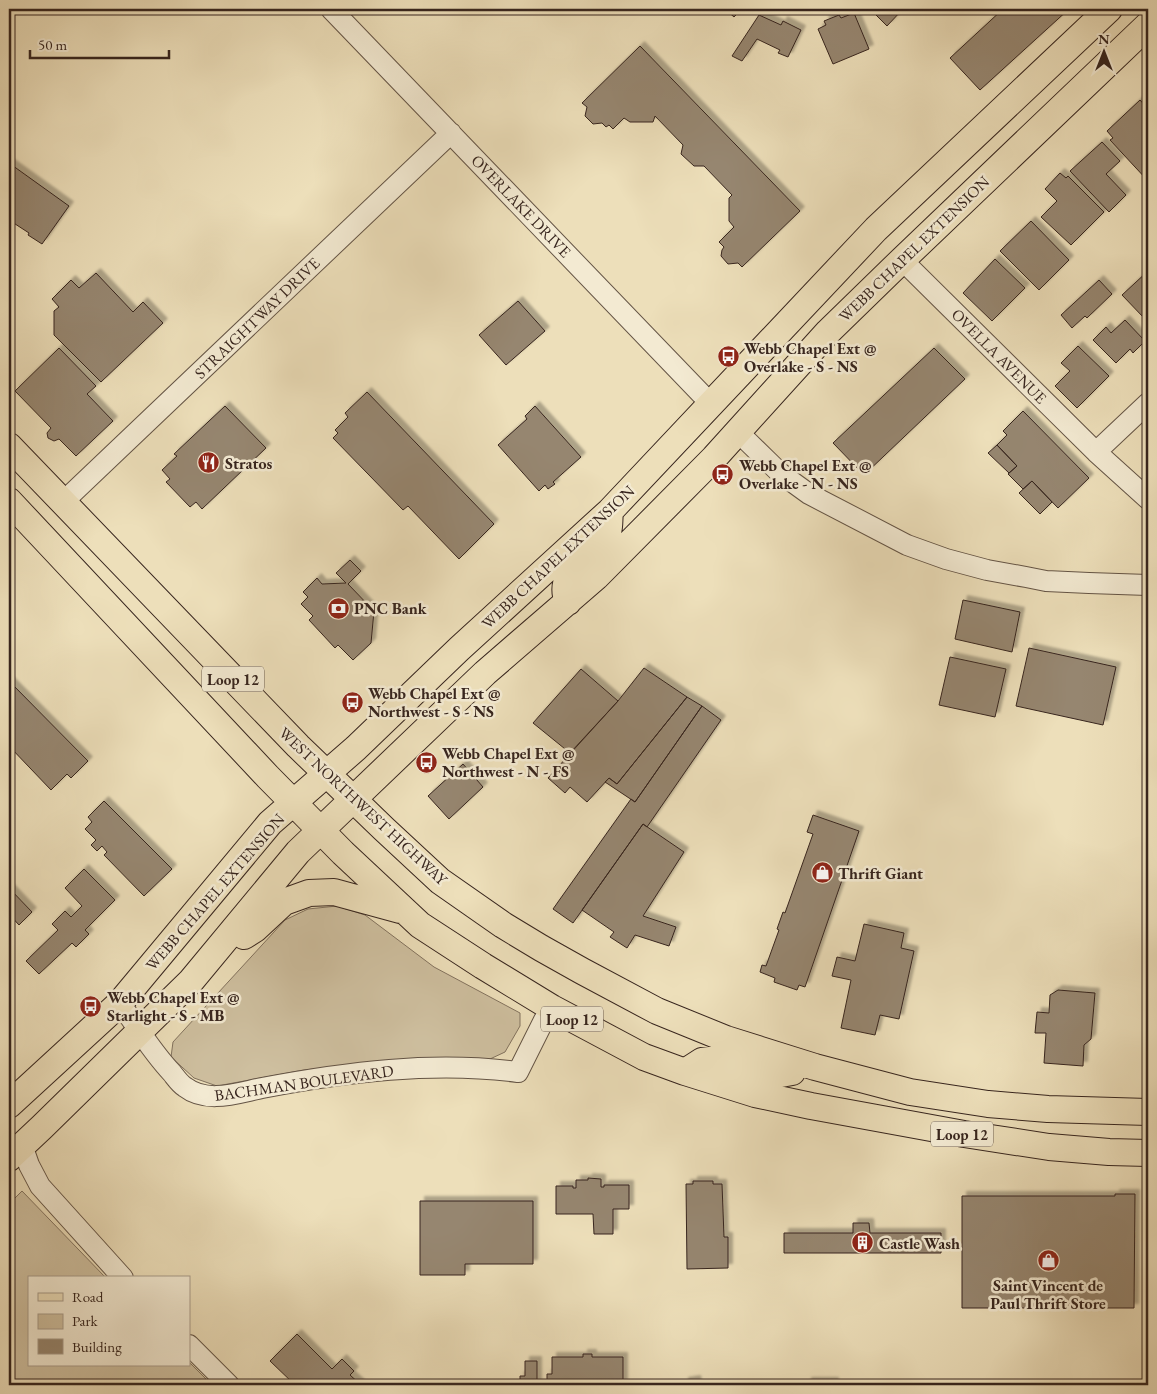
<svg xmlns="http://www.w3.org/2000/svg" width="1157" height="1394" viewBox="0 0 1157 1394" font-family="'EB Garamond',serif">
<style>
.green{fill:#cebf9f;stroke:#82725e}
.building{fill:#96866f;stroke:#37251e;filter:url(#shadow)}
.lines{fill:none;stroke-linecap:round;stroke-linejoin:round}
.minor-casing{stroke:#645445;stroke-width:22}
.major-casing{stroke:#37251e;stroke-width:28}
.minor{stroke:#f3ead2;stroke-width:20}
.major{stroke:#eddfba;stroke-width:26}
.labels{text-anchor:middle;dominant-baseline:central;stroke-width:5;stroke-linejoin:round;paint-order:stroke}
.shield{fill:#f3ead2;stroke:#6f6054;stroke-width:1}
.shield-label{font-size:15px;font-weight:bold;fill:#37251e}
.street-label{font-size:16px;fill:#37251e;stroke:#f3ead2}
.poi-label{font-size:16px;font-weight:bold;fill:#37251e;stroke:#f3ead2;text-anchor:start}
</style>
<defs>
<filter id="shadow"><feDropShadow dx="4.5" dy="-4.5" stdDeviation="1" flood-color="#0004"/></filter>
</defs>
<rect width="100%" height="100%" fill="#eddfba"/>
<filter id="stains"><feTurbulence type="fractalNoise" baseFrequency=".004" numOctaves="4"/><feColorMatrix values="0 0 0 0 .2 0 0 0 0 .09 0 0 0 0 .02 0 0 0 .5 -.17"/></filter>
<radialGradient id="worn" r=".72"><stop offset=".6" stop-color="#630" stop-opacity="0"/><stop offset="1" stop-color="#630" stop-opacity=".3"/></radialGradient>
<path class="green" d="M337,906L365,915L434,967L520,1013V1026L505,1052L490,1059L399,1060L304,1070L217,1086L194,1078L171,1057L173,1042L285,920L308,909Z
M22,1191L106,1278H29V1365H189V1362L212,1385H9V1204Z"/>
<path class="building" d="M699,9H711L705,14Z
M725,9H742L734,17Z
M870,9H901L902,10L887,26Z
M1003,9H1069L980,90L950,58Z
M854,13L869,49L833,64L818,29L826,25L824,21L839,15L841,18Z
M759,15L781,25L783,21L801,30L788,57L778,53L780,50L757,39L742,61L732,56Z
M640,46L800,211L742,267L738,263L728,264L721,256L722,250L724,247L719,242L734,227L729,221V198L732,195L704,166H694L681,154L683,145L655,116L653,122H630L624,118L613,129L609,125L606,127L602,123L593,124L585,116L587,107L582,103Z
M1148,89V101L1142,95Z
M1140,100L1148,109V181L1110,140L1113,138L1107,131Z
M1102,142L1120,161L1106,174L1126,195L1109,212L1070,171Z
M9,163L69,206L42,244L28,235L29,233L9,220Z
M1060,173L1066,178L1068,176L1104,212L1071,245L1041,217L1057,201L1045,189Z
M1031,221L1069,260L1039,290L1000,251Z
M995,259L1025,288L992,321L963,293Z
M1148,271V326L1142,320L1144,318L1122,295Z
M96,273L133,312L143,302L163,323L101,382L54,335V311L59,307L52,299L71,280L79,288Z
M1099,280L1112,294L1087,318L1085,316L1072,328L1061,315Z
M518,301L545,331L506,365L479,335Z
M1125,320L1145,341L1133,353L1130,349L1116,363L1093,340L1106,327L1111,333Z
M1078,346L1109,376L1077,408L1055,386L1070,371L1061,363Z
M59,348L96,386L87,394L113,421L76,456L59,439L54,441L48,438L47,433L51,428L15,391Z
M934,348L965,379L864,475L833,443Z
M367,392L494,524L459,559L408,506L403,510L333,438L338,433L335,430L348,417L345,413Z
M225,406L266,448L202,509L196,502L190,507L166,482L170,479L162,470L177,456L174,454Z
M535,406L581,457L553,482L555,484L548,489L545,485L539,491L498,445L527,419L525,416Z
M1023,411L1089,478L1058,508L1032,481L1023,489L1008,474L1017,466L997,445L1007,435L1003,431Z
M997,445L1017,466L1009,473L988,453Z
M1032,481L1052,502L1040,514L1019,493Z
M350,560L361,571L348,584L374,611L371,643L353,660L338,645L335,648L309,620L313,616L301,604L308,597L303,592L317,578L322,584L346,583L336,573Z
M963,600L1020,612L1012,652L955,639Z
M1029,648L1116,667L1103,725L1016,706Z
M950,657L1006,669L995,717L939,705Z
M644,668L687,697L617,784L609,778L587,802L570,787L565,793L548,778L618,701Z
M581,669L618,701L570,753L533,723Z
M9,681L88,761L71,778L67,774L51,790L9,746Z
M687,697L702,706L635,802L605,782L609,778L617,784Z
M702,706L721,720L647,827L643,824L573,923L553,909L631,799L635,802Z
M463,764L483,787L449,819L428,796Z
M104,801L172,869L144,896L104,855L107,852L102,846L97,851L91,845L96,840L85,829L92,822L88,817Z
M813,815L859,831L805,987L799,985L797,990L774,982L775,978L760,972L762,965L766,966L779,930L777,929L783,912L785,913L813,834L807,832Z
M643,824L684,852L643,916L676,927L669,946L635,935L627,948L610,937L614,932L582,910Z
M84,869L115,900L85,930L89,934L76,947L72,943L39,974L26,961L58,930L52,924L65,911L71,917L82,906L65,888Z
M9,888L32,912L19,925L9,914Z
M864,924L904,933L901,948L914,951L899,1019L880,1015L875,1035L841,1028L851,980L832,976L837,957L855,961Z
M1058,990L1095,993L1091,1039L1084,1045L1083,1066L1044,1063L1046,1033H1035L1037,1012L1049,1013L1050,995Z
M588,1178L601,1179V1187H604V1185H629V1209H613V1234H594L593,1214H556V1186H573V1188H576V1180H588Z
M693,1181H713V1184H722L724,1237H728V1268L687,1269L686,1184H693Z
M1115,1194H1135L1134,1308H962V1196H1115Z
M420,1201H533V1264H465V1275H420Z
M853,1223H869L870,1233H941V1253H784V1233H853Z
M297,1334L332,1369L342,1359L354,1371L350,1375L361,1385H295L270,1361Z
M583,1354H592V1357H623V1385H603L602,1381L572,1382V1385H547V1374H552V1357H583Z
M525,1361H537V1385H520V1376H525Z
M696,1380L697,1385H684V1382Z
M807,1382H834V1385H807Z"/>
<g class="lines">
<defs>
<path id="minor" d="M331,9L711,404
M902,260L1096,452L1148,499
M738,432L780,473L809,494L907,545L946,559L987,570L1026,577L1046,581L1089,583L1148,585
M1096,452L1148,403
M62,503L451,133
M120,1003C137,1027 152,1052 172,1073C176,1078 180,1084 185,1087C207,1104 237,1093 262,1088C346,1072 433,1061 518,1072L544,1020L552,1008
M22,1145L29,1165L40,1186L123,1278
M189,1345L229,1385"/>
<path id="major" d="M9,446L298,746L384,829L440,881L503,925L541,948L582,971L657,1011L726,1039L815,1067L910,1092L988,1104L1048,1109L1148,1112
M9,501L268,777L343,853L420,925L483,966L552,1008L644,1057L685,1072L755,1094L811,1106L964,1134L1049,1147L1109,1152L1148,1153
M568,602C554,567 600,559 608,532C610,526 609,518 610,512
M244,936L255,929L284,902L309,893L334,892L400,910
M685,1072L702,1061L718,1059L781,1074L792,1072
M9,1105L120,1003L270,823L356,748L459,649L610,511L876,229L1109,9
M9,1158L42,1127L191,981L298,852L485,673L596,577L714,458L828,332L902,260L1148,25"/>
</defs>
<use href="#minor" class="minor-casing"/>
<use href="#major" class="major-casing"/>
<use href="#minor" class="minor"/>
<use href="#major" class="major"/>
</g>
<defs>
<symbol id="bus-disc" viewBox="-11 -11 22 22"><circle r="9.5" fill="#8f2418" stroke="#f3ead2"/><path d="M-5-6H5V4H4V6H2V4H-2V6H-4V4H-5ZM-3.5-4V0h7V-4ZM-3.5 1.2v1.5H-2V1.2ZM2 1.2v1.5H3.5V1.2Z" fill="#fff"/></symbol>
<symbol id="restaurant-disc" viewBox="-11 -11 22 22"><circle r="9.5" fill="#8f2418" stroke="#f3ead2"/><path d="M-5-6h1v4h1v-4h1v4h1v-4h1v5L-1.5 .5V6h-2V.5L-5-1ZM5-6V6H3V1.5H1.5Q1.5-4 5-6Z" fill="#fff"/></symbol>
<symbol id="bank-disc" viewBox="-11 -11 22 22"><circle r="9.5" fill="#8f2418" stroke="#f3ead2"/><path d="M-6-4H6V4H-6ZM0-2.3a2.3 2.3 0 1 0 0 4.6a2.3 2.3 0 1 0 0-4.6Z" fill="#fff"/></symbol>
<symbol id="shop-disc" viewBox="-11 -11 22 22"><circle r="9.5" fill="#8f2418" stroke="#f3ead2"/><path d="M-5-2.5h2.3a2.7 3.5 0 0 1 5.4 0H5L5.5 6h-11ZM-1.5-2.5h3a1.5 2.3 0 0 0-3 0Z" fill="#fff"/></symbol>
<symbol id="building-disc" viewBox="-11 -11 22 22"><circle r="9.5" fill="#8f2418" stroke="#f3ead2"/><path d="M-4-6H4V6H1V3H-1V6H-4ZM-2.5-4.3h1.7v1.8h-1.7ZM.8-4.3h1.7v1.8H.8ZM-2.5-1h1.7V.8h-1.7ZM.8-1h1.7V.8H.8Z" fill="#fff"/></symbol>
</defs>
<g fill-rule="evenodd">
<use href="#bus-disc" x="716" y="344" width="25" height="25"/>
<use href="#restaurant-disc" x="196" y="450" width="25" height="25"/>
<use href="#bus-disc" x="710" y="462" width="25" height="25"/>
<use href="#bank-disc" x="326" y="596" width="25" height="25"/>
<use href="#bus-disc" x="340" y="690" width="25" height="25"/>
<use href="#bus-disc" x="414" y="750" width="25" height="25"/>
<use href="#shop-disc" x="810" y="860" width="25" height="25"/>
<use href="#bus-disc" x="78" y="994" width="25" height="25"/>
<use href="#building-disc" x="850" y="1230" width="25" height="25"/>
<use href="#shop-disc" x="1036" y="1248" width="25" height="25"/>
</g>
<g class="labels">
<g class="shield">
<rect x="202" y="666.5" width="62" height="25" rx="4"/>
<rect x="541" y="1006.5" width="62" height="25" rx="4"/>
<rect x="931" y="1121.5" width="62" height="25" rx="4"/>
</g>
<g class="shield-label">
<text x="233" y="679">Loop 12</text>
<text x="572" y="1019">Loop 12</text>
<text x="962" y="1134">Loop 12</text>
</g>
<g class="street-label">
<text transform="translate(521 206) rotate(46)">OVERLAKE DRIVE</text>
<text transform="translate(914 249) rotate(-44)">WEBB CHAPEL EXTENSION</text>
<text transform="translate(257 318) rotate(-44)">STRAIGHTWAY DRIVE</text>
<text transform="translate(999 356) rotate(45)">OVELLA AVENUE</text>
<text transform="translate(558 557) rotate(-43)">WEBB CHAPEL EXTENSION</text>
<text transform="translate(363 806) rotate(43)">WEST NORTHWEST HIGHWAY</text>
<text transform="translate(215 892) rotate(-49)">WEBB CHAPEL EXTENSION</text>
<text transform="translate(304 1083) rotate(-8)">BACHMAN BOULEVARD</text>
</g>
<g class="poi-label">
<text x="744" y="348">Webb Chapel Ext @<tspan x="744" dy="18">Overlake - S - NS</tspan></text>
<text x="225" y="463">Stratos</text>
<text x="739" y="465">Webb Chapel Ext @<tspan x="739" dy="18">Overlake - N - NS</tspan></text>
<text x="354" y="608">PNC Bank</text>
<text x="368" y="693">Webb Chapel Ext @<tspan x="368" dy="18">Northwest - S - NS</tspan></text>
<text x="442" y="753">Webb Chapel Ext @<tspan x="442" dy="18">Northwest - N - FS</tspan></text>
<text x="838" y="873">Thrift Giant</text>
<text x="107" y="997">Webb Chapel Ext @<tspan x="107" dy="18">Starlight - S - MB</tspan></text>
<text x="879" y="1243">Castle Wash</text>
<text x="1048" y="1285" text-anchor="middle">Saint Vincent de<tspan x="1048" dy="18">Paul Thrift Store</tspan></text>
</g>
</g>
<rect width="1157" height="1394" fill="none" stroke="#eddfba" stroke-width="30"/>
<rect x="10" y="10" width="1137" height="1374" fill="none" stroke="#37251e" stroke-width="2.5"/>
<rect x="15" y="15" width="1127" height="1364" fill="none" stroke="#37251e"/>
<rect x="28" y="1276" width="162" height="90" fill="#f3ead2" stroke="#a89b8a"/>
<rect x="38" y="1293" width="25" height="8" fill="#eddfba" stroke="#a89b8a"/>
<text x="72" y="1302" font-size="15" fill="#37251e">Road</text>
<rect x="38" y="1314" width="25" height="15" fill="#cebf9f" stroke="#a89b8a"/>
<text x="72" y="1326" font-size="15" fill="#37251e">Park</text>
<rect x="38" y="1339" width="25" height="15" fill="#96866f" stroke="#a89b8a"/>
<text x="72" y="1352" font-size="15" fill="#37251e">Building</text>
<g transform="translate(1104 52)" stroke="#f3ead2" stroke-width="4" paint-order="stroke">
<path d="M0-4L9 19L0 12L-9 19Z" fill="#37251e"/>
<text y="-8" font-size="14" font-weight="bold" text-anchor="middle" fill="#37251e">N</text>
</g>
<path d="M30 50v8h139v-8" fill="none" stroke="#37251e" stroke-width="2.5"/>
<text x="38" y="50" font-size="15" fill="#37251e" stroke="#f3ead2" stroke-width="4" paint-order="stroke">50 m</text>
<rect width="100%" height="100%" filter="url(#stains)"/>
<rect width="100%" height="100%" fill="url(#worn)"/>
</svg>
